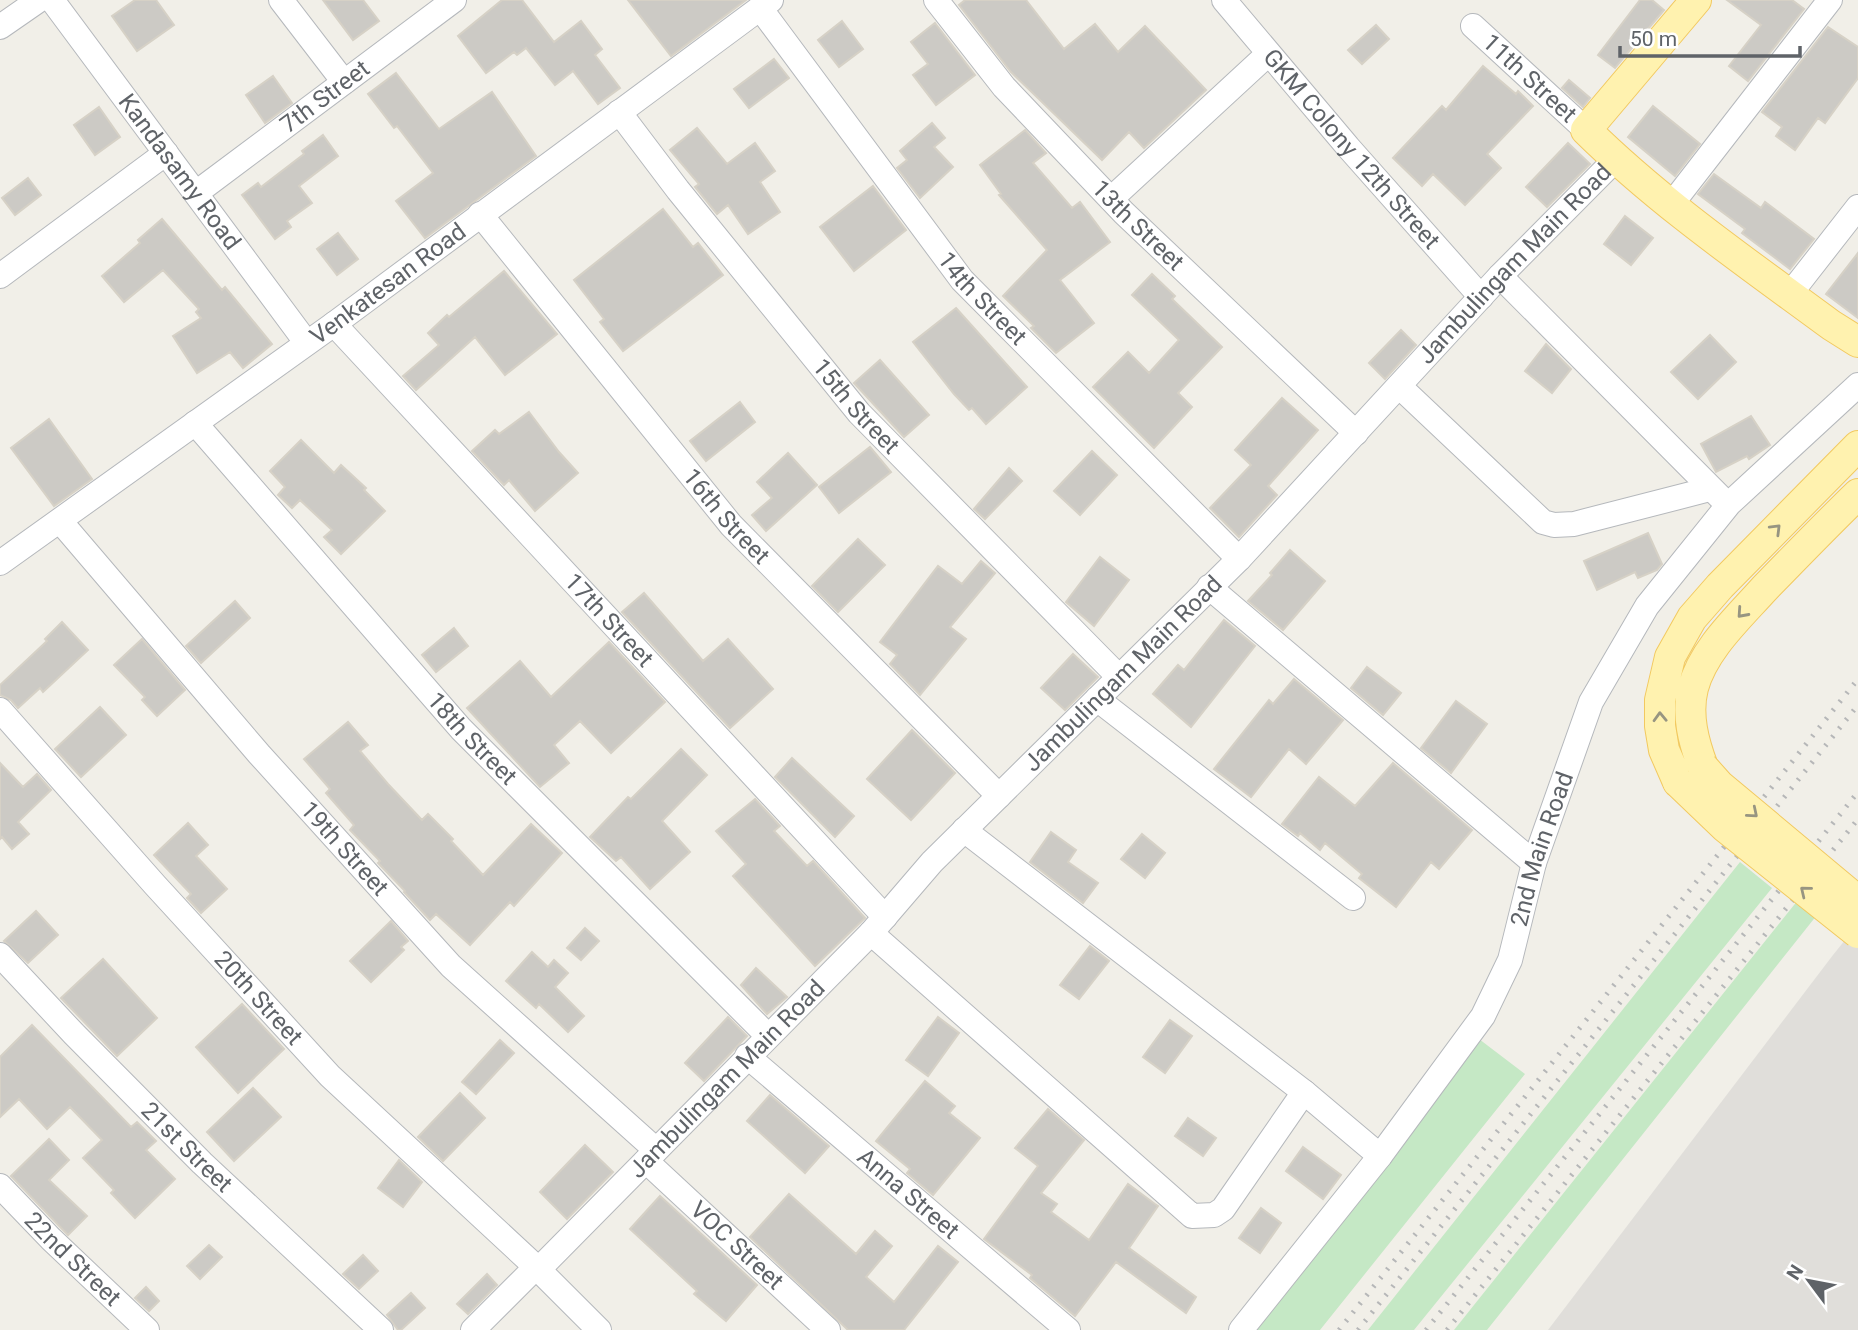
<svg xmlns="http://www.w3.org/2000/svg" width="1858" height="1330" viewBox="0 0 1858 1330" font-family="Roboto,sans-serif">
<style>
.industrial{fill:#e0deda}
.green{fill:#c5e8c5}
.building{fill:#cccac5;stroke:#d6d1c6;stroke-width:2}
.lines{fill:none;stroke-linecap:round;stroke-linejoin:round}
.minor-casing{stroke:#b5b8bc;stroke-width:26}
.major-casing{stroke:#f2c960;stroke-width:32}
.minor{stroke:#fff;stroke-width:24}
.major{stroke:#fff2af;stroke-width:30}
.rail{stroke:#b6b7b8;stroke-width:5;stroke-dasharray:2 9;stroke-linecap:butt}
.major-bridge-casing{stroke:#f2c960;stroke-width:32;stroke-linecap:butt}
.major-bridge{stroke:#fff2af;stroke-width:30}
.oneway{stroke:#979581}
.labels{text-anchor:middle;dominant-baseline:central;stroke-width:5;stroke-linejoin:round;paint-order:stroke}
.street-label{font-size:24px;fill:#5f6368;stroke:#fff}
</style>
<rect width="100%" height="100%" fill="#f1efe8"/>
<path class="industrial" d="M1858,924V1330H1548L1833,955Z"/>
<path class="green" d="M1740,862L1772,888L1414,1330H1368Z
M1798,900L1817,915L1487,1330H1454Z
M1479,1039L1525,1074L1320,1330H1252Z"/>
<path class="building" d="M135,0H156L174,25L137,51L112,16Z
M323,0H363L379,21L353,40Z
M502,0H522L554,42L581,21L602,49L595,55L620,88L598,104L573,71L555,85L526,48L517,55L514,52L486,73L458,36Z
M628,0H746L671,56Z
M965,0H1026L1064,49L1095,24L1118,52L1145,26L1206,90L1144,148L1129,132L1102,160L1011,72L959,5Z
M1640,0H1652L1664,10L1615,68L1598,55Z
M1727,0H1792L1804,9L1748,81L1729,66L1761,25Z
M842,21L863,49L839,67L818,40Z
M935,23L975,75L936,105L913,75L928,64L911,42Z
M1376,25L1389,39L1362,64L1348,50Z
M1828,27L1858,47V78L1825,123L1818,118L1795,150L1776,136L1782,127L1762,112Z
M774,59L789,78L749,108L734,89Z
M1483,66L1516,94L1518,91L1533,106L1487,154L1501,168L1465,205L1433,174L1422,186L1393,158L1442,106L1446,110Z
M396,73L439,129L492,92L536,156L425,238L396,201L433,173L397,126L394,128L368,94Z
M273,76L292,103L265,123L246,95Z
M1569,80L1590,98L1583,107L1562,88Z
M1653,106L1700,144L1675,176L1628,137Z
M99,107L120,137L95,155L74,125Z
M932,123L945,138L934,147L953,167L920,198L897,168L907,160L900,151Z
M697,128L727,164L755,143L775,171L760,182L780,212L748,234L728,205L717,214L695,187L699,184L670,150Z
M1025,130L1046,153L1033,163L1072,208L1080,202L1110,242L1060,280L1094,323L1056,353L1031,328L1034,326L1003,296L1047,250L999,195L1001,194L980,165Z
M323,135L338,156L299,186L312,203L287,221L291,227L275,239L242,195L258,183L261,187L304,154L302,151Z
M1568,143L1590,164L1547,207L1526,187Z
M1714,174L1761,208L1765,202L1814,239L1790,269L1742,233L1745,229L1698,194Z
M28,178L41,195L15,215L2,198Z
M873,186L906,230L854,271L820,227Z
M663,209L693,247L698,243L723,275L623,351L600,322L604,319L574,280Z
M1625,216L1653,238L1631,265L1604,244Z
M162,219L222,290L225,287L272,344L243,368L230,352L197,373L173,336L201,318L196,312L199,309L163,270L124,302L102,276L140,243L138,240Z
M338,233L358,259L337,275L317,249Z
M1858,253V318L1826,294Z
M504,271L557,334L505,375L475,337L416,390L403,376L439,345L428,333L447,315L449,317Z
M1152,274L1175,296L1172,299L1222,347L1178,393L1192,407L1154,448L1093,387L1128,352L1149,373L1179,340L1132,295Z
M956,308L1027,387L986,424L972,408L969,410L954,394L913,342Z
M1401,330L1416,345L1385,379L1369,363Z
M1710,335L1736,362L1698,399L1671,372Z
M1546,344L1571,369L1552,393L1525,371Z
M880,360L929,415L904,437L854,383Z
M1282,398L1318,430L1268,486L1277,495L1239,537L1210,508L1251,465L1235,450Z
M740,402L755,422L706,461L690,441Z
M529,412L559,452L578,473L535,511L509,480L504,485L472,451L495,430L499,434Z
M1751,416L1770,445L1749,459L1747,456L1716,472L1701,444Z
M49,419L92,479L54,506L11,448Z
M301,440L334,473L341,465L366,488L364,490L385,511L341,554L324,537L332,530L300,500L292,508L278,495L285,487L270,471Z
M870,447L891,472L839,513L819,487Z
M1092,451L1117,475L1080,515L1054,491Z
M788,453L817,485L766,531L752,515L772,498L757,482Z
M1009,468L1022,481L985,519L974,509Z
M1648,533L1662,564L1657,570L1638,578L1635,572L1597,590L1584,561Z
M858,539L885,565L838,612L812,586Z
M1290,550L1325,581L1283,630L1248,601L1272,575L1270,573Z
M1100,557L1129,580L1094,626L1066,602Z
M981,561L995,573L950,627L966,639L920,695L890,664L897,655L880,642L938,566L962,584Z
M644,593L703,661L728,639L773,689L730,728L622,612Z
M235,601L250,618L201,663L186,646Z
M1224,620L1255,646L1191,727L1153,694L1178,665L1184,670Z
M62,622L88,650L43,692L40,688L18,708L11,700L0,695V685L47,641L45,639Z
M454,628L468,646L436,672L422,655Z
M142,639L185,690L157,716L142,700L145,697L114,665Z
M609,642L665,702L611,753L580,721L554,745L569,763L540,787L467,708L520,661L551,697Z
M1073,654L1098,677L1065,710L1041,688Z
M1367,667L1401,693L1383,715L1351,688Z
M1294,679L1343,720L1306,764L1289,749L1251,797L1214,769L1269,700L1273,704Z
M1456,701L1487,724L1451,773L1421,748Z
M100,707L126,735L81,777L55,749Z
M348,722L368,745L360,751L388,784L422,820L428,814L453,839L451,841L483,875L531,824L562,853L514,906L510,902L470,945L436,914L430,920L404,892L405,891L378,863L380,861L350,830L354,825L326,793L330,789L304,759Z
M912,730L955,773L911,820L867,779Z
M681,749L707,775L662,821L690,852L650,889L621,857L616,861L590,837L628,797L631,799Z
M792,758L854,816L835,837L775,777Z
M0,763L23,787L37,774L51,790L18,822L29,834L12,849L2,837L0,839Z
M1393,763L1472,830L1439,869L1431,862L1396,907L1359,878L1362,874L1325,843L1320,850L1300,833L1298,836L1282,824L1319,777L1355,806Z
M755,799L780,826L774,831L807,866L813,861L865,918L815,966L733,876L746,864L716,831Z
M188,823L208,845L196,856L227,889L201,913L187,898L191,894L154,855Z
M1051,832L1076,850L1068,862L1098,883L1083,903L1030,862Z
M1142,834L1165,853L1145,878L1121,859Z
M36,911L58,935L28,963L4,941Z
M391,921L408,941L401,947L404,950L371,982L350,961Z
M585,928L599,941L581,960L567,948Z
M1090,946L1109,961L1079,999L1060,985Z
M532,952L548,967L554,960L568,973L555,987L584,1016L568,1032L539,1004L536,1008L506,981Z
M103,959L157,1018L117,1056L61,998Z
M756,968L787,997L767,1014L741,985Z
M242,1004L284,1049L238,1093L196,1047Z
M728,1017L747,1036L704,1081L685,1063Z
M938,1017L959,1033L928,1076L906,1060Z
M1170,1020L1192,1036L1165,1073L1143,1057Z
M32,1025L131,1127L137,1122L156,1141L146,1150L175,1179L135,1218L111,1193L114,1190L83,1158L102,1140L70,1107L47,1129L19,1099L0,1117V1057Z
M500,1040L514,1053L476,1094L462,1082Z
M925,1081L955,1106L949,1113L980,1138L933,1195L907,1173L910,1169L876,1141Z
M253,1088L281,1117L234,1161L207,1132Z
M460,1093L485,1118L443,1161L418,1137Z
M770,1095L829,1146L805,1173L747,1121Z
M1048,1109L1084,1140L1041,1193L1057,1204L1051,1212L1089,1240L1128,1184L1155,1204L1158,1206L1129,1248L1196,1297L1186,1313L1116,1262L1075,1316L1030,1278L1032,1275L984,1239L1038,1166L1015,1148Z
M1188,1118L1216,1138L1203,1156L1175,1136Z
M49,1139L69,1160L49,1180L87,1216L68,1235L11,1176Z
M585,1145L613,1172L567,1219L540,1192Z
M1303,1147L1341,1175L1323,1199L1286,1171Z
M399,1160L422,1182L403,1207L378,1188Z
M789,1194L856,1254L875,1231L892,1246L866,1277L894,1302L938,1246L958,1262L904,1330H848L750,1237Z
M660,1196L757,1285L726,1321L694,1294L697,1291L630,1229Z
M1261,1208L1281,1223L1260,1253L1239,1238Z
M209,1245L222,1257L200,1279L187,1266Z
M363,1255L378,1271L359,1289L343,1274Z
M487,1274L497,1285L468,1314L457,1304Z
M146,1287L159,1301L149,1311L135,1298Z
M411,1293L425,1308L401,1330H398L387,1315Z"/>
<g class="lines">
<defs>
<g id="minor">
<path id="s1" d="M52,0L306,342"/>
<path d="M281,0L344,82"/>
<path id="s2" d="M936,0L1004,87L1124,213L1356,433"/>
<path id="s3" d="M1224,0L1348,147L1481,297"/>
<path id="s4" d="M760,8L962,280L1239,559"/>
<path id="s5" d="M1473,26L1586,130"/>
<path d="M0,27L39,0"/>
<path id="s6" d="M619,112L678,190L859,413L1119,677"/>
<path id="s7" d="M196,193L454,0"/>
<path d="M1111,199L1268,54"/>
<path d="M1671,205L1830,0"/>
<path id="s8" d="M480,214L731,525L999,796"/>
<path d="M0,276L166,153"/>
<path d="M1500,276L1720,497"/>
<path d="M1790,294L1858,207"/>
<path id="s9" d="M334,324L885,917"/>
<path d="M1399,386L1543,522L1554,525L1574,524L1710,489"/>
<path id="s10" d="M195,423L461,729L768,1036"/>
<path id="s11" d="M60,521L259,754L451,966L656,1150"/>
<path id="s12" d="M0,563L334,324L771,0"/>
<path d="M1209,587L1534,863"/>
<path d="M1097,699L1353,898"/>
<path id="s13" d="M0,710L155,885L330,1076L536,1267L599,1330"/>
<path d="M964,830L1304,1092L1380,1156"/>
<path d="M871,933L1192,1216L1214,1215L1223,1209L1304,1092"/>
<path id="s14" d="M0,955L74,1034L202,1163L381,1330"/>
<path id="s15" d="M747,1056L1068,1330"/>
<path id="s16" d="M646,1161L828,1330"/>
<path id="s17" d="M0,1186L51,1239L147,1330"/>
<path id="s18" d="M473,1330L536,1267L540,1268L871,933L932,862L1239,559L1500,276L1616,159"/>
<path id="s19" d="M1241,1330L1380,1156L1483,1016L1510,960L1534,863L1591,702L1647,606L1729,504L1858,385"/>
</g>
<path id="major" d="M1696,0L1586,130C1660,203 1747,263 1831,325L1858,342
M1703,767C1694,743 1686,715 1693,688C1703,650 1738,618 1764,589C1795,557 1826,525 1858,494
M1678,782L1664,750L1660,726V700L1670,657L1692,618L1720,586L1858,446"/>
</defs>
<use href="#minor" class="minor-casing"/>
<use href="#major" class="major-casing"/>
<use href="#minor" class="minor"/>
<use href="#major" class="major"/>
<path class="rail" d="M1339,1330L1858,679
M1358,1330L1858,705
M1426,1330L1858,792
M1447,1330L1858,819"/>
<defs>
<path id="major-bridge" d="M1703,767L1719,785L1858,901
M1678,782L1725,827L1858,933"/>
</defs>
<use href="#major-bridge" class="major-bridge-casing"/>
<use href="#major-bridge" class="major-bridge"/>
</g>
<defs><path id="oneway-chevron" d="M-2-3.5L2.5 0L-2 3.5" fill="none" stroke-width="1.6" stroke-linecap="round" stroke-linejoin="round" transform="scale(1.75)"/></defs>
<g class="oneway">
<use href="#oneway-chevron" transform="translate(1776 529) rotate(-45)"/>
<use href="#oneway-chevron" transform="translate(1742 613) rotate(132)"/>
<use href="#oneway-chevron" transform="translate(1660 717) rotate(-92)"/>
<use href="#oneway-chevron" transform="translate(1753 813) rotate(40)"/>
<use href="#oneway-chevron" transform="translate(1805 891) rotate(-141)"/>
</g>
<g class="labels">
<g class="street-label">
<text stroke="none"><textPath href="#s5" startOffset="77">11th Street</textPath></text>
<text stroke="none"><textPath href="#s7" startOffset="161">7th Street</textPath></text>
<text stroke="none"><textPath href="#s3" startOffset="196">GKM Colony 12th Street</textPath></text>
<text stroke="none"><textPath href="#s1" startOffset="214">Kandasamy Road</textPath></text>
<text stroke="none"><textPath href="#s2" startOffset="303">13th Street</textPath></text>
<text stroke="none"><textPath href="#s18" startOffset="1493">Jambulingam Main Road</textPath></text>
<text stroke="none"><textPath href="#s12" startOffset="478">Venkatesan Road</textPath></text>
<text stroke="none"><textPath href="#s4" startOffset="366">14th Street</textPath></text>
<text stroke="none"><textPath href="#s6" startOffset="378">15th Street</textPath></text>
<text stroke="none"><textPath href="#s8" startOffset="390">16th Street</textPath></text>
<text stroke="none"><textPath href="#s9" startOffset="404">17th Street</textPath></text>
<text stroke="none"><textPath href="#s18" startOffset="926">Jambulingam Main Road</textPath></text>
<text stroke="none"><textPath href="#s10" startOffset="420">18th Street</textPath></text>
<text stroke="none"><textPath href="#s11" startOffset="434">19th Street</textPath></text>
<text stroke="none"><textPath href="#s19" startOffset="574">2nd Main Road</textPath></text>
<text stroke="none"><textPath href="#s13" startOffset="387">20th Street</textPath></text>
<text stroke="none"><textPath href="#s18" startOffset="359">Jambulingam Main Road</textPath></text>
<text stroke="none"><textPath href="#s14" startOffset="268">21st Street</textPath></text>
<text stroke="none"><textPath href="#s15" startOffset="212">Anna Street</textPath></text>
<text stroke="none"><textPath href="#s16" startOffset="124">VOC Street</textPath></text>
<text stroke="none"><textPath href="#s17" startOffset="103">22nd Street</textPath></text>
</g>
</g>
<g transform="translate(1809 1281) rotate(302)" stroke="#ffffff" stroke-width="5" paint-order="stroke">
<path d="M0-5L12 26L0 18L-12 26Z" fill="#5f6368"/>
<text y="-10" font-size="19" font-weight="bold" text-anchor="middle" fill="#5f6368">N</text>
</g>
<path d="M1620 46v10h180v-10" fill="none" stroke="#5f6368" stroke-width="3.5"/>
<text x="1630" y="46" font-size="21" fill="#5f6368" stroke="#ffffff" stroke-width="5" paint-order="stroke">50 m</text>
</svg>
